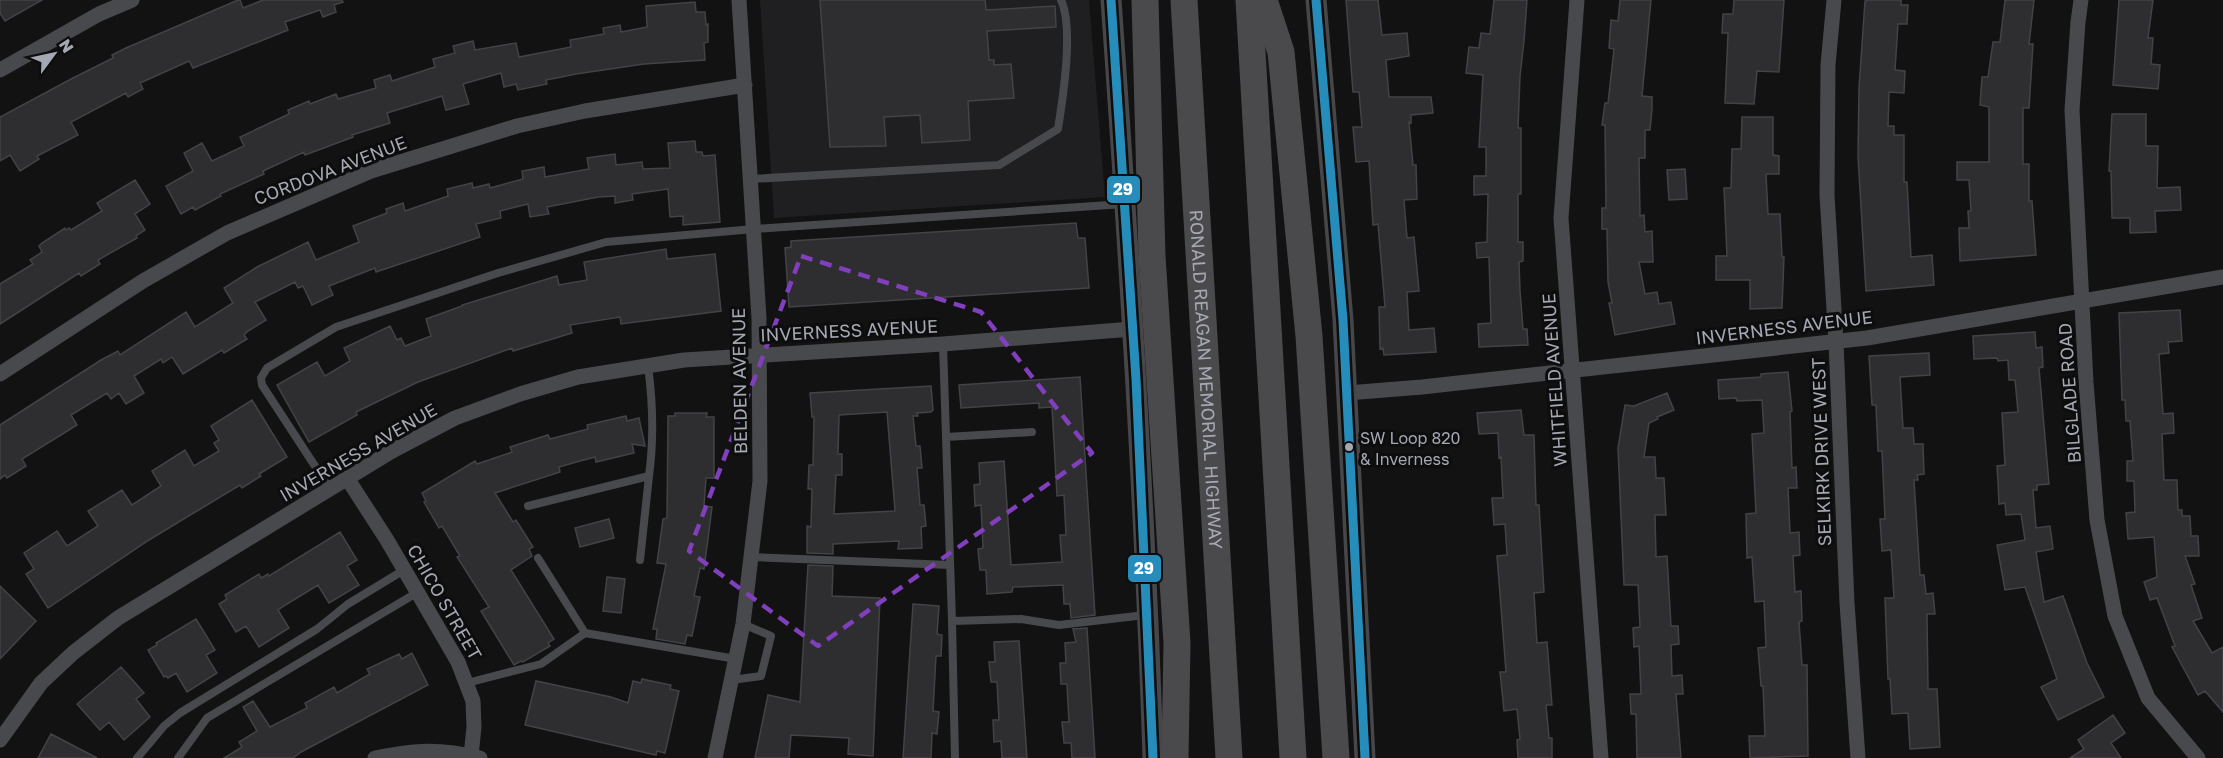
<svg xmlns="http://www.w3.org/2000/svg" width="2223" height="758" viewBox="0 0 2223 758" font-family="'Golos Text',sans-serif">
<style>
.built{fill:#1f1f21}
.building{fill:#2e2e30;stroke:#424346;stroke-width:1.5;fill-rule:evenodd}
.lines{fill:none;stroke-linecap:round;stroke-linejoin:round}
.lane{stroke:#48494c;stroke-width:8}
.street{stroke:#48494c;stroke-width:15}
.secondary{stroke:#474749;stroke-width:21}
.highway{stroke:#4a4a4d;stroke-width:27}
.bus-1-casing{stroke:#0d0d0e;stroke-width:14}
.bus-1{stroke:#268dbb;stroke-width:9}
.marked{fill:none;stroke:#813fbd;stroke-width:4.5;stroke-dasharray:12 8;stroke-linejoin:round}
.bus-dot{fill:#a5a8b2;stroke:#0d0d0e;stroke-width:2}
.labels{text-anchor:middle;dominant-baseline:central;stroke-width:6;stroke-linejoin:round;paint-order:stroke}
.bus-label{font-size:16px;fill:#a5a8b2;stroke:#0d0d0e;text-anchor:start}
.street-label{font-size:18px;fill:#a5a8b2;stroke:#0d0d0e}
.line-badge{stroke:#0d0d0e;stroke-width:2}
.badge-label{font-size:16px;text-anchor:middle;font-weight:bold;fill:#fff}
</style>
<rect width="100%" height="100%" fill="#121213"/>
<path class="built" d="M760,0H1089L1105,197L774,218Z"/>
<path class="building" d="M0,0H42L5,21L0,13Z
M238,0H240L243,8L263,0H342L343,2L334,5L336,12L323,17L320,10L285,22L288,30L193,68L189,61L140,83L143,89L128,97L126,93L71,122L78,135L37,156L39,159L20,171L10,155L0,161V117L73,78L113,58L112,55L126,48Z
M820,0H985L986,10L1055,6L1056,27L987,31L989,60H994V65L1011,64L1014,98L968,101L970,140L922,143L920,115L884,117L886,146L830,147Z
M1346,0H1378L1382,35L1407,33L1409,56L1386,60L1389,97H1431L1433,113L1411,115V123L1409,122L1413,165H1416L1417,199L1404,200L1407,238L1414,237L1419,291L1407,292L1409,330L1434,328L1436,352L1384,355L1383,348L1380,349L1379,307H1385L1378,224L1373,225L1369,161L1356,162L1353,127H1362L1359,92H1353Z
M1494,0H1527L1524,41L1520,76L1518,128H1521V194H1518V242H1523V261L1519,262L1520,291L1523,329H1527L1528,345L1479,347L1478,324L1491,323L1489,257L1477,258L1476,243L1487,242L1488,194L1474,195V176H1486V147H1479L1483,75L1466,73L1469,47L1479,48L1481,33L1490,34Z
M1620,0H1651L1642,96L1652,97V109L1650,130H1645V158H1639L1640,216L1644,215L1645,232L1652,231L1653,262H1639L1645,294L1657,292L1659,304L1671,302L1675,324L1615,335L1609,303H1612L1608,282L1607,229H1602V208H1606L1605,125H1602L1605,103H1608L1614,49L1609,48L1611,20L1618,21Z
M1734,0H1784L1779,72L1757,71L1754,104L1725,103L1728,33H1722L1723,14H1733Z
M1868,0H1901V5H1908L1907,24H1898L1895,70L1905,71L1904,93L1889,92L1888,126H1894V135H1904V182H1907L1911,257L1932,255L1934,285L1866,291L1858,156L1859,88L1865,1Z
M2005,0H2034L2029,44H2033L2029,108H2023V164H2029V201H2032L2036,255L1960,261L1959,228H1969L1968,211H1971L1969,180H1957V162H1989V107L1980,105L1982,77H1988L1993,42H2000Z
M2119,0H2153L2148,38H2153L2151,64L2160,65L2158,89L2113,85Z
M695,2L696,12H705L706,25L708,24V42L704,43L705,60L644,64L576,74L546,80L547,84L518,90L516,84L504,87L501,73L463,84L469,104L446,110L442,96L387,113L390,123L352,135L353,137L305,155L304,152L263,171L264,174L220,194L221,196L195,210L193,207L181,214L166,186L193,171L184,153L202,143L212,161L244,146L240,137L289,114L288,110L309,101L310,104L336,94L338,99L376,88L374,80L390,75L392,81L435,67L433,59L455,53L453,46L473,41L475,50L516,43L519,57L571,47L570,40L604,34L603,28L620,25L621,32L647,27L646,6Z
M2112,114H2146V146H2158L2157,188L2180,187L2181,210L2155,211L2156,232L2130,233V218H2112L2111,171H2109Z
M1742,117H1773V155L1779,156V174H1766L1768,214H1780L1782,257H1784L1782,308L1750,309V280H1716V256H1727L1724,188H1731L1732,149H1741Z
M695,141L696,152H702L703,156L715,155L720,222L683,225V216L670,217L668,189L632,194L633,200L615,203V196L598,197L547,207L549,214L530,217L528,204L500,211L501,218L476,224L480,237L376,272L375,268L329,286L333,295L312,305L303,286L298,288L295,282L255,302L266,320L248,331L244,335L247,339L224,353L222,350L183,374L172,357L163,363L161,359L134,376L144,393L126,404L119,393L111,399L107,393L71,415L77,425L22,459L26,466L7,478L5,475L0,479V425L101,360L118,351L120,355L186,312L195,327L233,303L224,288L257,267L308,242L316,260L359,242L353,226L387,213L386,209L403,203L405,211L448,196L447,189L472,183L473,188L489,184L490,188L523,179L522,171L544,167L545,177L589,169L587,158L615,154L616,165L642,162L643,169L670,168L668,143Z
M1685,169L1687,199L1669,200L1667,170Z
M135,180L150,204L135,214L145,230L136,236L137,238L98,260L100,264L81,276L79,273L0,324V284L33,264L30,260L42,252L39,246L42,243L65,228L66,230L69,228L71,230L102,211L97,203Z
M1076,223L1078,238H1085L1089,288L789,307L785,248L791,247V241Z
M666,249L667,259L715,254L721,311L621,324L620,317L570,325L572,333L513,351L512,348L418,382L356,412L357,415L309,442L277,385L317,362L325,376L350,361L344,348L390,326L397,340L401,338L405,346L431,336L426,319L462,306V305L557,276L559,285L587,280L584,262Z
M2180,310L2182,341L2168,342L2169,353L2159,354L2163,414L2173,413L2174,433L2162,434L2164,480H2177L2178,510H2182V516H2190L2191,536H2198L2199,556H2185L2195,584L2191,585L2202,618L2193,621L2212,653L2223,647V712L2205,691L2198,695L2172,647L2175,646L2157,598L2150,600L2144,582L2157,577L2154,537L2128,539L2126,513L2135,512L2134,481H2127V461H2133L2130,421H2126L2125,400H2122L2119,313Z
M2035,332L2036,348L2042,347L2043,367L2039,368L2049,484L2037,485V490H2033L2036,528L2050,526L2053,549L2036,552L2044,602L2063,596L2087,663L2104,697L2058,720L2041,687L2057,679L2025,587L2005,590L1997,545L2025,540L2021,514L2006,515L2005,503L1999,504L1998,482L1997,466L2005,465L2002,413L2018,412L2015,380H2009L2008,360L1998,361L1997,358L1974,359L1973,336Z
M1929,353L1930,375L1900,377L1903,428H1913L1914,444H1923L1924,474L1917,475L1918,480H1914L1920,575H1924L1926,594L1933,593L1935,614H1927L1928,689H1937L1940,747L1910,749L1908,713L1892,714L1890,679H1888L1885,598H1894L1891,550L1882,551L1880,519H1885L1882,451H1878L1876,405H1872L1869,356Z
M1788,372L1792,411L1790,412L1792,468L1796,467L1797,488H1788L1790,533L1799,532L1800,555L1793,556L1795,592L1801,591L1802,621L1799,622L1802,665H1807L1808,756L1750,758L1749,736H1765L1763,686H1761L1758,648L1766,647L1764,601L1755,602L1752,557L1747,558L1746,514L1756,513L1752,434L1764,433L1762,400L1737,401L1736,398L1719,399L1718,380L1761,377V374Z
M1080,377L1095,615L1071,618L1070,604H1064L1063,585L1013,587L1012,592L987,594L986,570H980L978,549L983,548L981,505L975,506L974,485L980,484L979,463L1004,461L1011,565L1062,562L1060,535H1066L1064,495L1057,496L1052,407L1039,408V403L961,408L959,385Z
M931,386L933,410L931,412L917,413L918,416H913L916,446H920L922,468H917L920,505H924L926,526L921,527L922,548L898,549L899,541L833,544V554L807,553V526L811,527L812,489H808L809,465H813L814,417H812L810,393ZM887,412L895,511L834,514L836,475H842V454H838L839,415Z
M1667,393L1674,410L1657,417L1658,419L1649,423L1644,457H1655L1656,478H1664L1666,515H1655L1656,557L1667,556L1671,626H1678L1679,644L1671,645L1672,676L1682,675L1683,694H1676L1681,758H1637L1636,714H1631L1630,694H1641L1639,646L1634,647L1633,628L1640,627L1638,585H1624L1618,448L1625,405L1634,406Z
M252,400L287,457L259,474L261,476L242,488L240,485L149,540L48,608L26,574L34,569L24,553L57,531L67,546L98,526L88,511L122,490L132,505L161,486L152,471L185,450L194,466L219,451L214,443L219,440L211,426Z
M1521,410L1524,435H1534L1536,505H1539L1544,592L1534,593L1537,643L1547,642L1552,705H1546L1549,738H1552V758H1518L1517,740L1520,739L1517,709L1504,711L1500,672H1506L1497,556L1507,555L1505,524L1494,525L1492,498H1503L1501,457L1499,458L1498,433L1479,434L1477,413Z
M675,413H707L706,417H714V478H706L704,506L712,507L709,531L704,569L700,568L694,596L700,597L692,636L687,635L685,644L656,639L657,629H653L666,564L657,563L663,519L667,518L668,416H675Z
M626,416L627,421L639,418L645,446L632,444L634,453L596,462L595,457L580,461L559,467L560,472L495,493L513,522L516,520L533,547L529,549L532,556L511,570L554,639L548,643L550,646L523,662L521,661L514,665L481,611L489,607L457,557L460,556L442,526L439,528L424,502L426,501L422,493L475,461L477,464L512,452L510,447L548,435L550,439L588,429L587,425Z
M609,519L614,538L580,547L575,528Z
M340,532L357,560L347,566L359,585L329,603L318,585L287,604L278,610L289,628L259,647L246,626L236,632L219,604L227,599L225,595L259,574L261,578L268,574L269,576Z
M808,565L833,566L832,596L880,598L873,756L848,754L849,738L791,735L789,758H755L768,695L800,702Z
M607,577L625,579L621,613L603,611Z
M0,586L36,621L0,659Z
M913,604L939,606L937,634L942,635L941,656H936L933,711L939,712L937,734L932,733L931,758H903Z
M196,619L215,650L206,655L217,673L187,692L176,673L168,678L166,676L164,677L148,650L157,645L156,643Z
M1087,628L1095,758H1072L1071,743H1064L1062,722H1069L1067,684H1061L1060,663H1066L1065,643L1076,642L1073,629Z
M1019,641L1027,758H1002L1001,741L994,742L993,720H999L997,682H991L989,662H995L994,642Z
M412,653L428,685L301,752L293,758H224L242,747L239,742L257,731L243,707L253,701L270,727L307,708L305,703L334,687L337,693L370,674L367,669L380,663L399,654L402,659Z
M121,667L144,693L136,699L150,717L124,740L109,722L100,730L77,704Z
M642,679L671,685L670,689L679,691L665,753L657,751L656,755L525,725L536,681L611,697L628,703L633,681L641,683Z
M2113,715L2125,733L2111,743L2121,758H2070L2084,749L2078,740Z
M51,734L97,758H38Z"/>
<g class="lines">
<path class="lane" d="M751,179L999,165L1058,129C1063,97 1074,28 1061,0
M943,344L952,621L955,758
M946,437L1032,432
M330,489L262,385L261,378L267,368L336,327L498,273L606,242L754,229L1124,204
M528,506L649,476C654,439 653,403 648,366
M750,557L950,565
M538,558L585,633
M640,560L649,476
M952,621L1021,619L1059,625L1145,615
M732,680L761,676L771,636L743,624
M467,683L541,664L585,633L736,659
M137,758L164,726L180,713L317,629L348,604L404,570
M178,758L207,718L418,592"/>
<path class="street" d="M1577,0L1561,218L1601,758
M1834,0L1828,65L1827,195L1836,342L1847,603L1858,758
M2081,0L2078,22L2072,110L2086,382L2097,520L2115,616L2148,698L2198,758
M0,70L99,14L132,0
M0,374L143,281L227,233L371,171L517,126L585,111L745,85
M1347,393L1422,387L1867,338L2223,277
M347,478L387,540L458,662L473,701L474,727L471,756
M0,740L41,683L73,653L118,618L392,451L455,418L520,394L578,377L684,360L943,344L1132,329
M375,758C417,750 438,748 480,758
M715,758L743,624L760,481L759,318L739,0"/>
<path class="secondary" d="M1111,0C1129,252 1145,505 1153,758
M1316,0L1343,320L1365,758"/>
<g class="highway">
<path d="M1145,0L1152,256L1177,643L1175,758"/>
<path id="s1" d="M1184,0L1229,758"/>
<path d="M1249,0L1293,758"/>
<path d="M1264,0L1281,52L1309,336L1336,758"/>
</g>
<defs>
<path id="bus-1" d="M1111,0L1136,379L1153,758
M1316,0L1343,320L1365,758"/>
</defs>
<use href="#bus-1" class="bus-1-casing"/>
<use href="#bus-1" class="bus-1"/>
</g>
<path class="marked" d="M801,256L981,312L1092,453L818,646L689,551Z"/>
<circle class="bus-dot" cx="1349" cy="447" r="5"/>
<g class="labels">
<g class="bus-label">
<text x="1360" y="438">SW Loop 820<tspan x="1360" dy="21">&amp; Inverness</tspan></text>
</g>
<g class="street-label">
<text transform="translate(330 170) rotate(-21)">CORDOVA AVENUE</text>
<text transform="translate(1784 327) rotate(-7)">INVERNESS AVENUE</text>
<text transform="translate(849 330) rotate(-3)">INVERNESS AVENUE</text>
<text stroke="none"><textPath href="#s1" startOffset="380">RONALD REAGAN MEMORIAL HIGHWAY</textPath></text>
<text transform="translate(1554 380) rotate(-94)">WHITFIELD AVENUE</text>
<text transform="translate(739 381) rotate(-91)">BELDEN AVENUE</text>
<text transform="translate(2069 393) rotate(-94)">BILGLADE ROAD</text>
<text transform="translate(358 452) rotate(-30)">INVERNESS AVENUE</text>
<text transform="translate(1821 452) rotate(-92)">SELKIRK DRIVE WEST</text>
<text transform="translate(445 602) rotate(60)">CHICO STREET</text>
</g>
</g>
<g class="line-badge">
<rect x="1106" y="175" width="35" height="29" rx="6" fill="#268dbb"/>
<rect x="1127" y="554" width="35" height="29" rx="6" fill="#268dbb"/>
</g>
<g class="badge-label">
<text x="1123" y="195">29</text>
<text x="1144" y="574">29</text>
</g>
<g transform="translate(54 54) rotate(57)" stroke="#0d0d0e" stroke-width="4.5" paint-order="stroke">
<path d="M0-4.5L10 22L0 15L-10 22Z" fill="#a5a8b2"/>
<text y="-9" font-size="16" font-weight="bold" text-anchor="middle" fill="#a5a8b2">N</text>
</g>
</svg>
